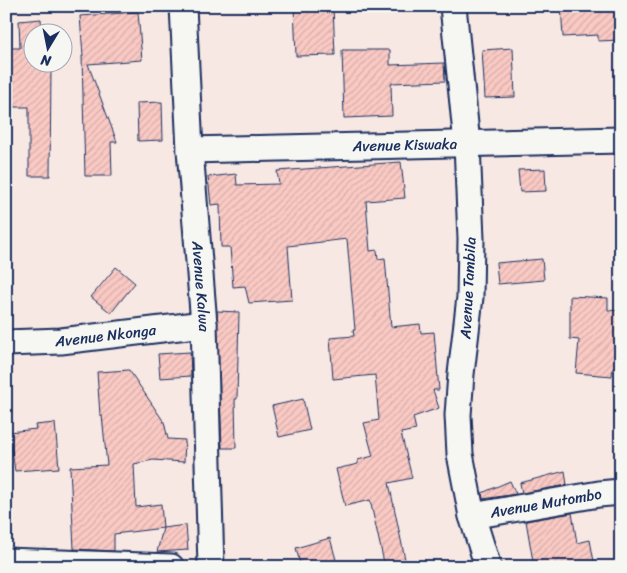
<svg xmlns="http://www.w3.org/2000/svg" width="627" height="573" viewBox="0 0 627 573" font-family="Sriracha,sans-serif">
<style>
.building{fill:url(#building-hatch);stroke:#1b2f5e}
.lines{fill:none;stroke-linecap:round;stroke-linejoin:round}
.street-casing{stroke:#1b2f5e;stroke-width:29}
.street{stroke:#f6f6f2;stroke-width:25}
.labels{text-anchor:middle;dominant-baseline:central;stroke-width:5;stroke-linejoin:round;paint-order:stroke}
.street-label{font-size:15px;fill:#1b2f5e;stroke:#f6f6f2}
</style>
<defs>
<pattern id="building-hatch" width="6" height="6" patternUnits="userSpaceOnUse" patternTransform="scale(1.25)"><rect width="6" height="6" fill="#fac9c3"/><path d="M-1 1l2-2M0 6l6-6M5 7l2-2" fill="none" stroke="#d6adaa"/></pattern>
</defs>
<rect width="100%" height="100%" fill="#f7e8e4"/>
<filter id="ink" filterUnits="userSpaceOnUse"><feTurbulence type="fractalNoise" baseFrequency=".02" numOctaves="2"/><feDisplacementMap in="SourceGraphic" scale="10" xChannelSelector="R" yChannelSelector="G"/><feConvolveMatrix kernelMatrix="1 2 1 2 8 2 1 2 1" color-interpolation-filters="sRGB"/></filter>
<g filter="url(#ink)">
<path class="building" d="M294,6H333L335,55L296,56Z
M561,6H621V40L598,41V35L563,37Z
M138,12L142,60L88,64L117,142H111L112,176H85L82,56H83L80,16Z
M41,19L42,32H32V62H43L44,69H51L50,176H29V107H6V48H20L19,21Z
M513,48L515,97L485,98L482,50Z
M342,50H390V65L444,63L445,81L391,83L392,116L344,118Z
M162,102L163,140L138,141L137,103Z
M401,162L405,198L366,201L370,251L377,250L378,259L385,258L391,327L420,324L421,333L434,332L439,390H433L439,408L413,417L416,430L401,433L412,478L389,483L406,564L385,567L370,500L345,506L336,469L358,464V460L373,456L364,423L379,420L375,375L333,379L330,338L354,336L353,330H355L347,239L288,246L292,300L249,303L245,286L233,287L230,247H221L220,204L211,205L208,177L236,174L237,185L279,184L277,171Z
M545,169L546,191L520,192L518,170Z
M542,259L544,280L498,284L496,263Z
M116,267L135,283L111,313L91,297Z
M570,296L608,298V310L621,311V368H613L612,376L576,373L579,340L570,339Z
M217,311L239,312L237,399H235L236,448H222Z
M190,352L191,376L160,378L158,354Z
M129,370L164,422L168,439L185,440L184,462L153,460L134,464L136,507L161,504L163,528L114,534V551L74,549L70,467L107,465L102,415H100L97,372Z
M303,399L310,430L279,437L272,406Z
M55,423L59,468L15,471L9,432L36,429L35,425Z
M565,471L567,485L522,493L520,483Z
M510,481L516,494L483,499L482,493Z
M572,513L577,543L590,540L595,567H534L526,521Z
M186,525L188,550L157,552L163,528Z
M330,538L338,567H301L296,548Z"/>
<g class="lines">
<defs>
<g id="street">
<path id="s1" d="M183,6L190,150L204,324L211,567"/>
<path d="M453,6L467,144L471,239L470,297L461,374L458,415L460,454L472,516L488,567"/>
<path id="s2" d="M190,150L621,140"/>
<path id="s3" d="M6,343L61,341L204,324"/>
<path id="s4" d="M472,516L599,494L621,492"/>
<path d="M6,561L171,567"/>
</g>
</defs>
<use href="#street" class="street-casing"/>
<use href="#street" class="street"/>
</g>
</g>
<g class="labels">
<g class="street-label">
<text stroke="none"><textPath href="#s2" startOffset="215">Avenue Kiswaka</textPath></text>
<text stroke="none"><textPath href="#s1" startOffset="281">Avenue Kalwa</textPath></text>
<text transform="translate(468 288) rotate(-87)">Avenue Tambila</text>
<text stroke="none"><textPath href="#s3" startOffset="100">Avenue Nkonga</textPath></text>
<text stroke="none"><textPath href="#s4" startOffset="75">Avenue Mutombo</textPath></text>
</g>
</g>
<rect width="627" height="573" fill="none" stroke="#f6f6f2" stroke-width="25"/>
<rect x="12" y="12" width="602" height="548" fill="none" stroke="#1b2f5e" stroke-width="2" filter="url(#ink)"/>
<g transform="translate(48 48) rotate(190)"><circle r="24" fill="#f6f6f2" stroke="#9ea6b7"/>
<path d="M0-4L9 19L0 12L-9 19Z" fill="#1b2f5e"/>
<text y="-8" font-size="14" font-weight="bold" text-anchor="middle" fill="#1b2f5e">N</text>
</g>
</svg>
